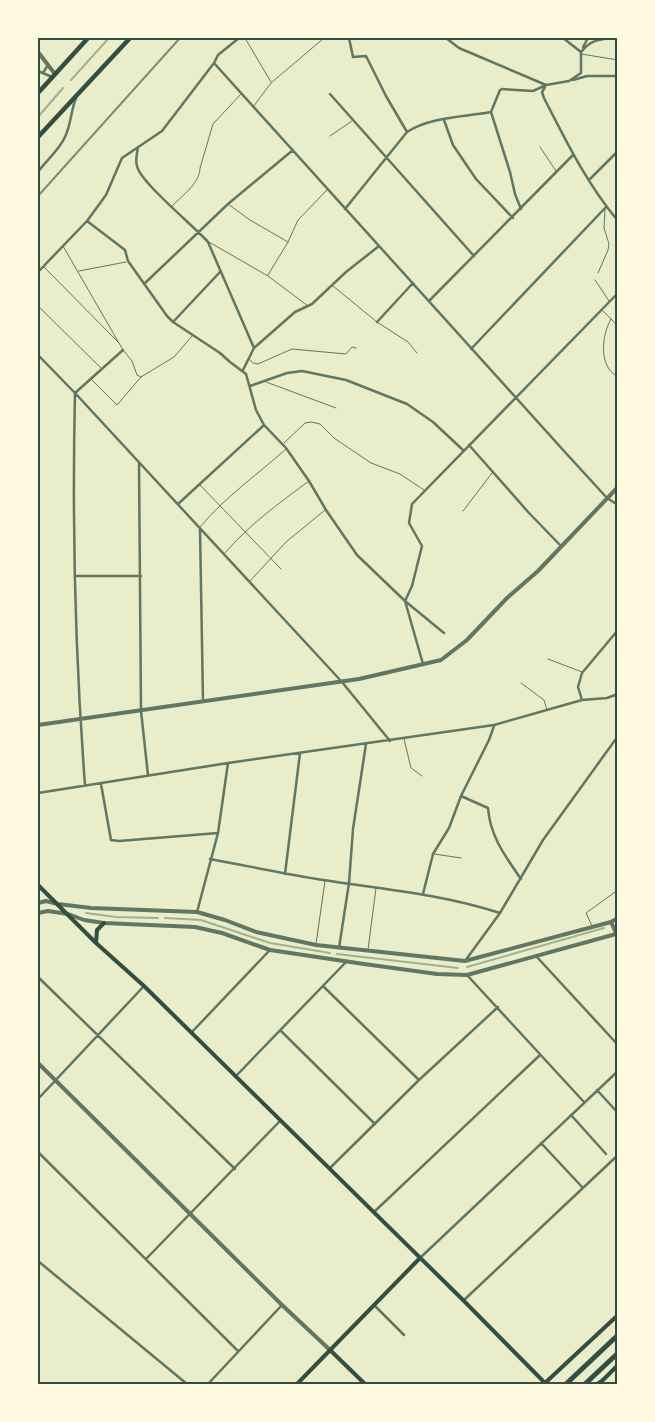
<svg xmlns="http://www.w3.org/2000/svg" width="655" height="1422" viewBox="0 0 655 1422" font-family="'DM Sans',sans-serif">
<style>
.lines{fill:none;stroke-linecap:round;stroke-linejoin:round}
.stream{stroke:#a3b18a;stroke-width:2}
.service{stroke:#617663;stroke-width:1}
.minor{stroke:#617663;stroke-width:2.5}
.tertiary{stroke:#617663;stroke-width:4}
.secondary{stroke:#344e41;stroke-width:4}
.primary{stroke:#344e41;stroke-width:4.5}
.motorway{stroke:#344e41;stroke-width:5}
.rail{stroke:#7c8e77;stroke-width:2}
.neatline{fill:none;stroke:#344e41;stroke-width:2}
</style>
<rect width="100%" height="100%" fill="#e9edc9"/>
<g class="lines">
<path class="stream" d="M71,80L109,38
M38,117L63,88
M86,913L116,917L158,918
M165,918L201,920L270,943L330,953
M337,954L458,968
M467,967L604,928"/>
<path class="service" d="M245,38L271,82
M581,54L618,60
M253,107L271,83L324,38
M330,136L352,121
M540,147L556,171
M228,204L250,220L288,242
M172,206C182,196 200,183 200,168L213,124L241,94
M209,242L268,276L308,306
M63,246L123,350L132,361L137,375L141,377L174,357L193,335
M44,267L119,343
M79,271L126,262
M598,273L608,250L609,244L604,228L605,209
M268,275L288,242L298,220L327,190
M595,280L609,301
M333,286L377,322L408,342L417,353
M38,306L101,368
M602,310L618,326
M611,319C603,333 600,356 609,369C611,372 615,375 618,378
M249,359L253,363L258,364L292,349L346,354L352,347L356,348
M91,379L117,405L141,377
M266,382L336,408
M284,443L305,423L311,422L320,424L334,438L371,463L400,474L424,490
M200,485L281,569
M463,511L492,473
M200,527C225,497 257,475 286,449
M225,553C249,525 279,503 309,481
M250,581L286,542L325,510
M548,659L582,672
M521,683L544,700L547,710
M404,739L411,768L422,776
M434,854L461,858
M592,926L586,913L618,890
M316,944L325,881
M368,950L376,888"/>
<path class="minor" d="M349,38L353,57L366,56L386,96L407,132
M446,38L459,48L546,85L569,81L581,73V52C591,40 597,40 612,38
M563,38L581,52
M583,47L588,38
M214,63L564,451L607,498L618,505
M38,71L52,77
M43,73L48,65
M573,80L587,76H618
M545,87L542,92L544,98C566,141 587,184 618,221
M330,94L474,256
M444,120L453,145L476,179L513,218
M138,147C137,153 135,161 137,166C140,182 194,226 208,242L254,348
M38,172C46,161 59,150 65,137C71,125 71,110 76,98
M589,180L618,151
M345,209L407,132C430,117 464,117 491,112
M521,209L515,194L510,172L491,112L500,90L502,89L533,91L546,85
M87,221L125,250L128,261L167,316L173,322L220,353L230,362L246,374L256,410L264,425L286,448L309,481L326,510L357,555L405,601L444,633
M38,272L87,221L106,195L122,158L162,131L214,63L218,55L239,38
M144,284L228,204L293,150
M429,301L573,155
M173,322L220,272
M377,322L413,283
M471,349L606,207
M38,355L75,393L342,682L390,741
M243,370L254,348L295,312L312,304L346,272L379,246
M250,386L287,373L302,371L346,380L407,404L433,422L463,450
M469,445L529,513L561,546
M139,463L141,711L148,775
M178,504L263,426
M200,529L203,701
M75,576H141
M423,664L405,601L412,586L422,546L409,523L412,504L618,293
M582,700L578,687L582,673L618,630
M101,784L111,840L119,841L218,833
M85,785C75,654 72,524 75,393L123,350
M38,793L228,763L494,725L582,700L607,698L618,694
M461,796L488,808C490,836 505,856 521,879
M210,859C248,866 285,874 323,880C382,889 442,894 500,913
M285,874L300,753
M423,894L433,854L449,828L461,796L489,740L494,726
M197,912L218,833L228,763
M339,948L349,883L353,829L366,744
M536,956L618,1045
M465,961L500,913L543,840L618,736
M467,975L584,1102
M38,977L235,1169
M324,987L419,1080
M281,1031L375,1124
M191,1033L269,951
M235,1077L347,961
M597,1090L618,1113
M38,1099L144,986
M571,1115L606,1154
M541,1143L583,1188
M38,1152L238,1351
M330,1168L419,1080L498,1007
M374,1212L540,1055
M420,1258L618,1071
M146,1259L280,1121
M38,1261L187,1384
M464,1300L618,1155
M375,1306L404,1335
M208,1384L282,1305"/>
<path class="tertiary" d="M38,52L55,74
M38,725L359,679L441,660L467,640L507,598L538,571L618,487
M38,903L46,901L58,904L91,908L197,912L225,920L256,932L316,945L465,961L611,922L618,918
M38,913L48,911L68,914L84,920L104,923L195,927L222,933L270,950L364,964L437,974L467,975L616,934
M611,922L618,937
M38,1063L282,1305L330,1350"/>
<path class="secondary" d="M38,885L96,943L144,986L463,1300L545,1383L618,1315
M96,943L97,930L104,923
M330,1350L365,1384
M601,1382L618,1365
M297,1384L420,1258"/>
<path class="primary" d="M38,93L88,38
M38,137L130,38"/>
<path class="motorway" d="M566,1384L618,1335
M585,1384L618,1353
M598,1384L601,1382"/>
<path class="rail" d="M38,196L180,38"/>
</g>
<rect width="655" height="1422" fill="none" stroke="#fefae0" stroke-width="78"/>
<rect x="39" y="39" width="577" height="1344" class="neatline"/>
</svg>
